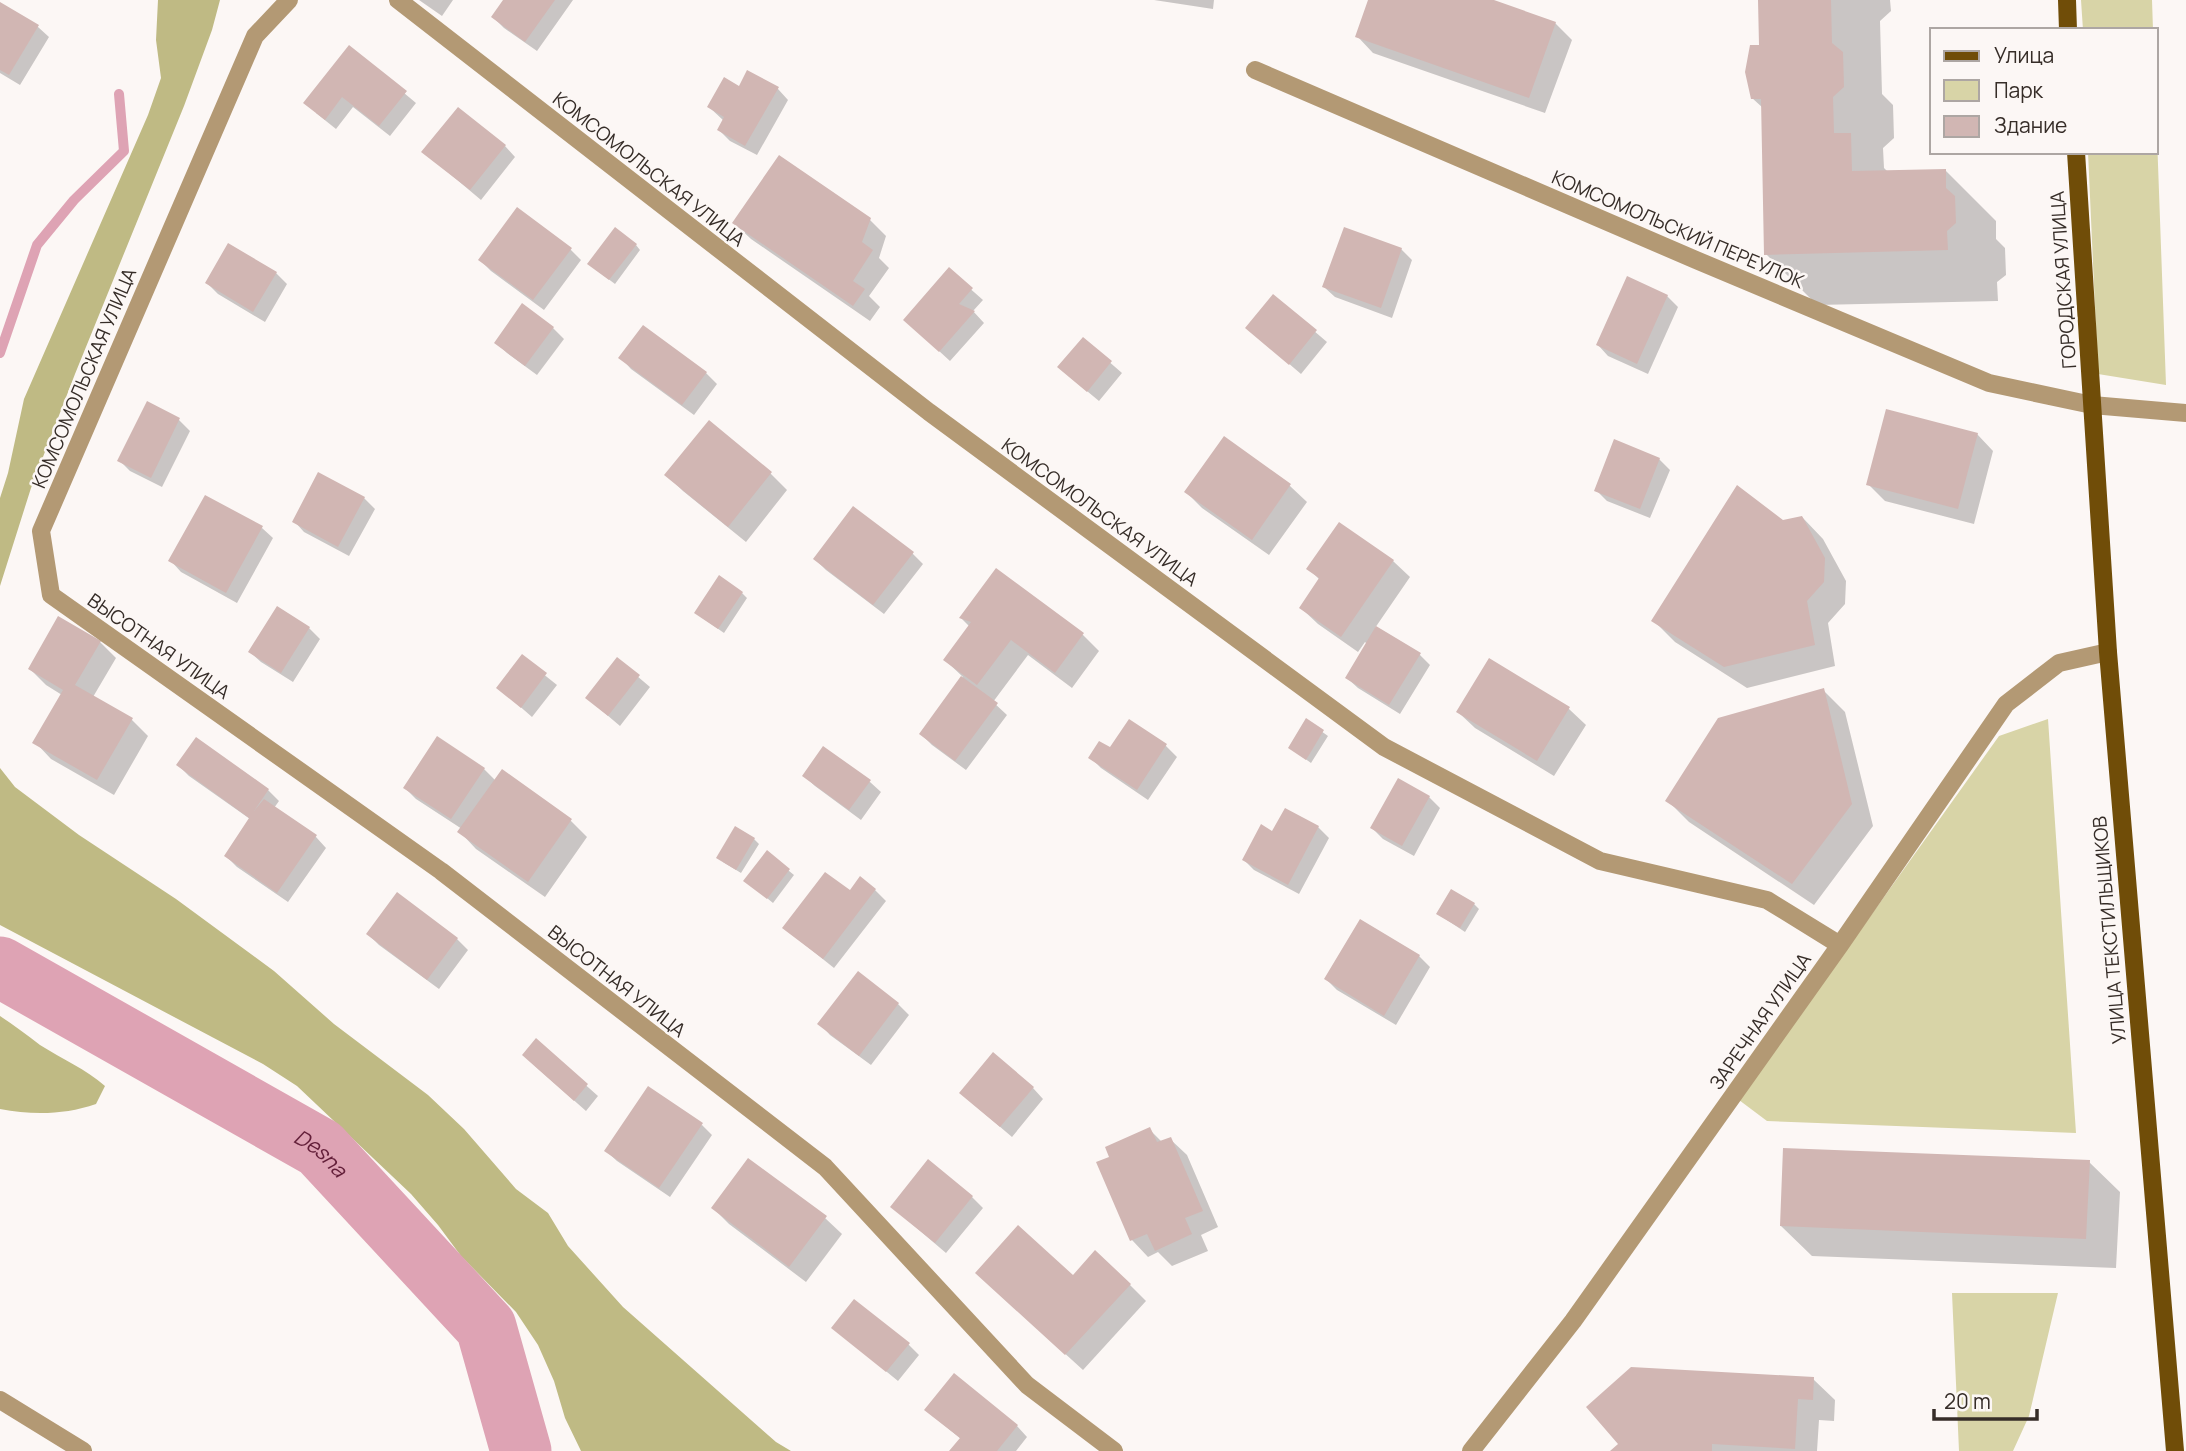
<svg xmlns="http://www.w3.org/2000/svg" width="2186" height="1451" viewBox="0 0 2186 1451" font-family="Manrope,sans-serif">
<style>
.green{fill:#d8d4a7}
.forest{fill:#bfba84}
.shadow{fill:#0003}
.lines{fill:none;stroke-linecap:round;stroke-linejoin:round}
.stream{stroke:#dea3b4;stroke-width:10}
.river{stroke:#dea3b4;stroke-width:61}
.building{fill:#d1b6b3}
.minor{stroke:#b39974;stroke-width:18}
.major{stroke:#704d08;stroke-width:18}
.labels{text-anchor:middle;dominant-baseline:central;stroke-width:5;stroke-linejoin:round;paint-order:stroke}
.street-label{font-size:19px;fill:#362d28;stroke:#fcf7f5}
.water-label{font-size:21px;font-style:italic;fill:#631f39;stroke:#fcf7f5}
</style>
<rect width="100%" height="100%" fill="#fcf7f5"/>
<path class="green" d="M2081,0H2152L2153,30H2083Z
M2156,109L2166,385L2098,374L2088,152H2156Z
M2048,719L2076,1133L1767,1121L1739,1100L1999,736Z
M1952,1293H2058L2029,1416L2013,1451H1959Z"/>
<path class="forest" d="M158,0H220L212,30L184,106L75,374L31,488L0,586V498L8,473L24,399L148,115L161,78L156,40Z
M0,768L15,787L79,835L176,899L274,971L334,1024L428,1095L464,1129L516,1189L548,1213L568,1246L623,1307L776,1442L791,1451H581L565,1418L554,1381L538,1345L516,1312L461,1256L438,1225L411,1194L297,1086L263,1064L0,925Z
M0,1016C14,1025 27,1035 40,1045C62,1059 86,1069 105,1086L96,1104C64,1115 32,1115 0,1109Z"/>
<path class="shadow" d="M419,0H453L442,16Z
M505,0H573L537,51L504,28L493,17Z
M1154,0H1214L1213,9Z
M1370,0H1489L1555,23L1572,40L1545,113L1373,53L1357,36Z
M1760,0H1890L1891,11L1880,21L1882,94L1893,105L1894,138L1883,148L1884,168L1888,172L1945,170L1996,221V239L2005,248L2006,275L1997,282L1998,301L1817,305L1766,254L1763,108L1752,98L1761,47Z
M0,4L38,27L49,37L20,85L0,73Z
M349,47L416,103L390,136L353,107L336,129L316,113Z
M739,88L778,89L788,100L757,155L730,141L719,130L724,121L709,107Z
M505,146L515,157L481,200L424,152Z
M870,220L886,236L879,258L889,268L869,296L880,307L870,321L751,239L734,223Z
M636,245L640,250L615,284L595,269Z
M570,249L581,260L544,310L491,271L480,260Z
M1401,249L1412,260L1392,318L1335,297L1324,287Z
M949,270L983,300L973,311L984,323L950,361L916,330Z
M276,273L287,284L265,322L218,294L207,283Z
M1628,278L1667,296L1678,307L1648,374L1608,356L1598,345Z
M1273,296L1327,342L1301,374L1247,328Z
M553,328L564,339L537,375L507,353L496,342Z
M1084,340L1122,373L1099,401L1070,377Z
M621,358L706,373L717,384L694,415L631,369Z
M147,404L179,420L190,431L162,487L130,471L119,460Z
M709,423L771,474L787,490L746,542L683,491L667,475Z
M1977,434L1993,451L1974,524L1885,501L1868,484Z
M1224,438L1290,486L1307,502L1269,555L1202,508L1186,492Z
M1659,459L1670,470L1650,518L1607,501L1596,490Z
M364,498L375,509L349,556L304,532L294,521Z
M1802,517L1823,539L1846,581L1845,604L1828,623L1835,666L1747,688L1675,642L1653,620L1783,522Z
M262,528L273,538L237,603L181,572L171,561Z
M912,553L923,564L884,614L826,570L815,559Z
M1393,561L1410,577L1375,628L1420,655L1430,665L1400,714L1358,688L1347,678L1367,644L1365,642L1358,652L1318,624L1301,608L1320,580L1309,569Z
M742,593L747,598L724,633L701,617Z
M278,608L309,628L320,639L293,682L261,662L250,652Z
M961,618L1083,635L1099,651L1072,688L1028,655L993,702L1007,715L966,770L932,745L921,734L963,677L945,660L970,627Z
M100,642L116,658L93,697L132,720L148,736L114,795L51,759L35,742L62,695L46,685L30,669Z
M522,657L557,685L532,717L499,688Z
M617,659L650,687L620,726L587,698Z
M1490,660L1569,709L1586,725L1554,776L1475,728L1458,712Z
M1823,690L1845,712L1873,826L1814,905L1689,822L1667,800Z
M1307,721L1328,736L1311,763L1290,748Z
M1129,722L1166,746L1177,757L1148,800L1101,768L1091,758L1111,750Z
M178,765L268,790L279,801L274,808L316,837L326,848L288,902L237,867L226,856L250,819L189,776Z
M484,769L496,781L502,772L571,821L587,837L545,897L476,849L460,832L462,829L416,799L405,788Z
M804,776L870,782L881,792L861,820L815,786Z
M1429,797L1440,808L1414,856L1383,839L1372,828Z
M1318,827L1329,838L1299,894L1254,870L1244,860L1273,833Z
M754,839L759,844L741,873L723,862Z
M767,853L794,875L773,903L751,885Z
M875,890L886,901L834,968L784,928L850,893Z
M397,895L457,939L468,950L439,989L379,945L368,934Z
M1474,904L1479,909L1465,932L1438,914Z
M1419,956L1430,967L1396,1025L1337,990L1326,979Z
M898,1004L909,1015L871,1065L830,1035L820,1024Z
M536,1041L598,1096L586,1111L535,1066Z
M1033,1088L1043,1099L1012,1137L972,1103Z
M702,1125L712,1135L670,1197L617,1161L606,1151Z
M1150,1130L1162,1142L1170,1139L1187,1155L1218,1227L1201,1235L1208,1251L1172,1266L1158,1252L1148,1257L1132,1240L1098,1163L1111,1158Z
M2089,1162L2120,1192L2116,1268L1812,1256L1781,1226Z
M972,1197L983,1208L946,1253L892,1207Z
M713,1208L825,1218L842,1234L806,1282L729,1224Z
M1073,1278L1130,1285L1146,1301L1083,1370L994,1289Z
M833,1328L908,1344L919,1355L898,1381Z
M1813,1379L1835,1400L1834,1421L1819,1420L1817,1451H1613Z
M926,1410L1017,1426L1027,1437L1016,1451H952L961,1439Z"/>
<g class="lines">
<path class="stream" d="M0,353L37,245L74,200L124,151L119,94"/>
<path class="river" id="s1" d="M0,967L320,1148L486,1327L521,1451"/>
</g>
<path class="building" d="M503,0H555L525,42L491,17Z
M1368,0H1494L1556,22L1529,98L1355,37Z
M1758,0H1831L1832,43L1843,52L1844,87L1833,97L1834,133H1851L1852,171L1946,169V188L1955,196L1956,223L1947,231L1948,250L1764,255L1761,99H1751L1745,72L1750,45H1759Z
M0,2L39,25L9,75L0,70Z
M349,45L407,91L379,126L342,97L325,120L303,103Z
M747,70L779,87L745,146L717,130L724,117L707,107L724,77L739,86Z
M458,107L506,145L470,190L421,152Z
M779,155L871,218L862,242L873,250L853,281L865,289L853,306L732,223Z
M517,207L572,248L533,300L478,260Z
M615,227L637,244L609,280L587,264Z
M1344,227L1402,248L1381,308L1322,287Z
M228,243L277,272L253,312L205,283Z
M949,267L973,288L959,304L975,311L939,352L903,320Z
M1627,276L1668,295L1637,364L1596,345Z
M1273,294L1317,330L1289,365L1245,328Z
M522,303L554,327L525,366L494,343Z
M643,325L707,372L682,405L618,358Z
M1083,337L1112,361L1087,392L1057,367Z
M147,401L180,418L151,478L117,461Z
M1886,409L1978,433L1958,509L1866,485Z
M709,420L772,472L728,527L664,475Z
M1224,436L1291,484L1252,540L1184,492Z
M1614,439L1660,458L1640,509L1594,491Z
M318,472L365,497L338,547L292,522Z
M1737,485L1783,520L1802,516L1825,558L1824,582L1807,601L1815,645L1724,667L1651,621Z
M205,495L263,526L226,593L168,561Z
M853,506L914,552L873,605L813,559Z
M1339,522L1394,560L1341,637L1299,608L1319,578L1306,569Z
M996,568L1084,633L1055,673L1011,640L977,685L943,660L971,622L959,618Z
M719,575L743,592L718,629L694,613Z
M277,606L310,627L281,673L248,652Z
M58,616L101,641L75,685L133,718L97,780L32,743L63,690L28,669Z
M1376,626L1421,653L1389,705L1345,678Z
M522,654L547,673L521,708L496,688Z
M617,657L640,675L608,716L585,698Z
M1489,658L1570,707L1537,761L1456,712Z
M961,676L998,703L955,761L919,734Z
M1824,688L1852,804L1792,884L1665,801L1718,718Z
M1306,718L1324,730L1306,760L1288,748Z
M1129,719L1167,744L1137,790L1088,758L1099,741L1110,747Z
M437,736L485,768L451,819L403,788Z
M196,737L269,789L254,811L264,799L317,835L277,893L224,856L249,818L176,765Z
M823,746L871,780L849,810L802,776Z
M502,769L572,819L528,882L457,832Z
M1398,778L1430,796L1402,846L1370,828Z
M1285,808L1319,826L1288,885L1242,860L1261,824L1272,831Z
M735,826L755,838L736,870L716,858Z
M767,850L790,869L767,899L743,881Z
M825,872L850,890L860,876L876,889L823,959L782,928Z
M1451,889L1475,903L1460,928L1436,914Z
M397,892L458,938L427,980L366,934Z
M1360,919L1420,955L1384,1016L1324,979Z
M858,971L899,1003L859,1056L817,1024Z
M536,1038L588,1084L574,1101L522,1055Z
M993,1052L1034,1087L1000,1127L959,1093Z
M648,1086L703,1123L659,1188L604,1151Z
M1150,1127L1157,1142L1171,1137L1203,1211L1185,1218L1192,1234L1155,1251L1147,1234L1130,1241L1096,1162L1109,1157L1105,1147Z
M1783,1148L2090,1160L2086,1239L1780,1226Z
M748,1158L827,1216L789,1267L711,1208Z
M928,1159L973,1196L935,1243L890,1207Z
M1018,1225L1073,1275L1095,1250L1131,1284L1065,1355L975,1273Z
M854,1299L910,1343L886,1372L831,1328Z
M1631,1367L1814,1377L1813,1400L1798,1399L1795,1449L1712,1444V1451H1610L1618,1444L1586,1407Z
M954,1373L1018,1425L997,1451H949L960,1438L924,1410Z"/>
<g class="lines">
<path class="minor" d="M289,0L255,36L41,531L51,595L441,871L825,1167L1027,1385L1114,1451
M398,0L929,412L1384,747L1600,861L1767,900L1840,945
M1255,70L1696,260L1989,383L2092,405L2186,413
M0,1400L83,1451
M1471,1451L1573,1321L1840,945L2006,704L2059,663L2108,652"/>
<path class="major" d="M2067,0L2068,30
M2076,152L2108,652L2175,1451"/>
</g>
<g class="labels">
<g class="street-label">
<text transform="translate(649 169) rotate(38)">КОМСОМОЛЬСКАЯ УЛИЦА</text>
<text transform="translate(1678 229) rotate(23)">КОМСОМОЛЬСКИЙ ПЕРЕУЛОК</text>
<text transform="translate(2063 280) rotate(-94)">ГОРОДСКАЯ УЛИЦА</text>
<text transform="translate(84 378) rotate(-67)">КОМСОМОЛЬСКАЯ УЛИЦА</text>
<text transform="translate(1100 512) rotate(36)">КОМСОМОЛЬСКАЯ УЛИЦА</text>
<text transform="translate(159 646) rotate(35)">ВЫСОТНАЯ УЛИЦА</text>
<text transform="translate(2109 930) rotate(-95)">УЛИЦА ТЕКСТИЛЬЩИКОВ</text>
<text transform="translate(617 981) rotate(38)">ВЫСОТНАЯ УЛИЦА</text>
<text transform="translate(1760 1021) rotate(-55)">ЗАРЕЧНАЯ УЛИЦА</text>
</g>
<g class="water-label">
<text stroke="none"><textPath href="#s1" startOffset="371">Desna</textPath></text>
</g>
</g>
<rect x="1930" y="28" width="228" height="126" fill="#fcf7f5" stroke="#ada6a3" stroke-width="2"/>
<rect x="1944" y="51" width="35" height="10" fill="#704d08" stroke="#ada6a3" stroke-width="2"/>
<text x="1994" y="63" font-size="21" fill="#362d28">Улица</text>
<rect x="1944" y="80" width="35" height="21" fill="#d8d4a7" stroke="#ada6a3" stroke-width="2"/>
<text x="1994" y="98" font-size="21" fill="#362d28">Парк</text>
<rect x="1944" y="116" width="35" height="21" fill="#d1b6b3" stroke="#ada6a3" stroke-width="2"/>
<text x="1994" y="133" font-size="21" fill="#362d28">Здание</text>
<path d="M1934 1409v10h103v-10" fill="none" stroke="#362d28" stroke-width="3.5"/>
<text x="1944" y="1409" font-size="21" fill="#362d28" stroke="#fcf7f5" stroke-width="5" paint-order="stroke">20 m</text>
</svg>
